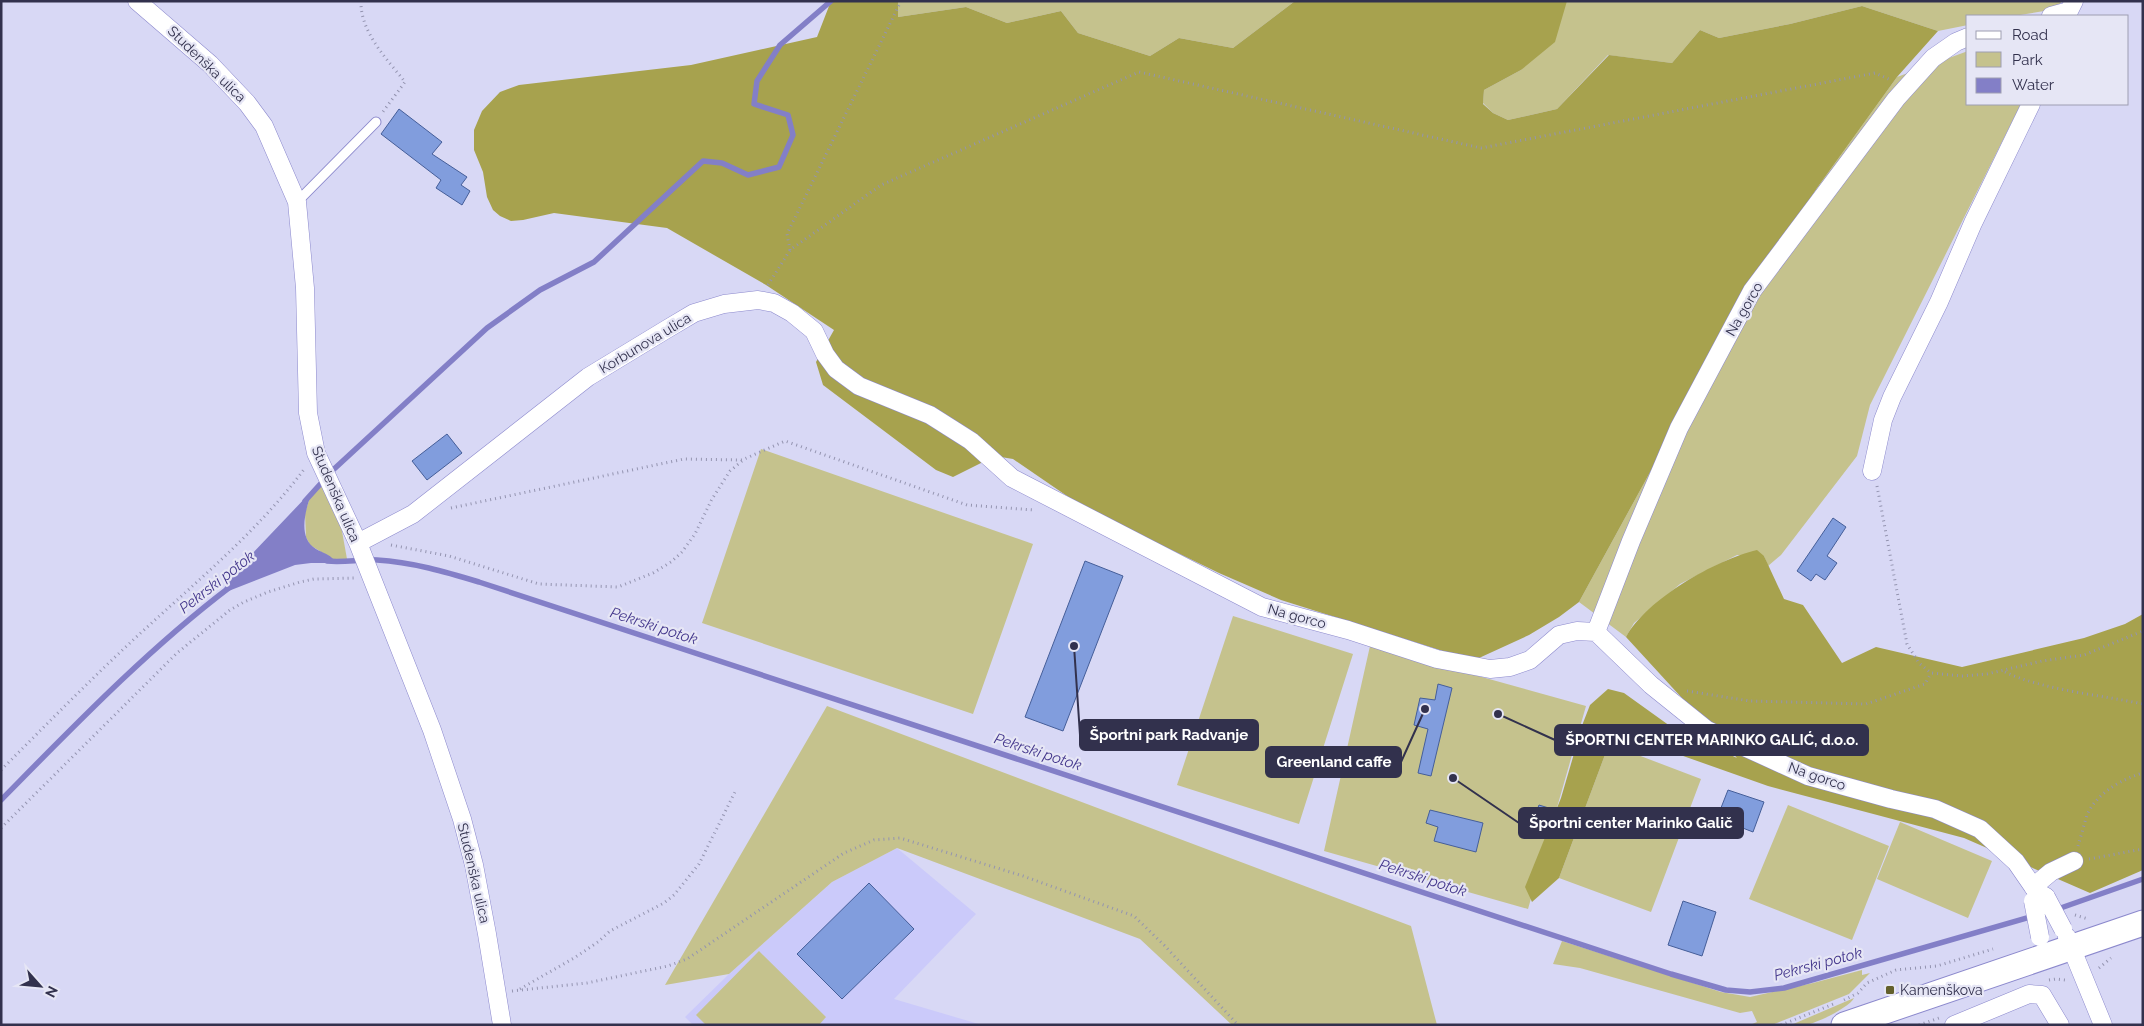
<svg xmlns="http://www.w3.org/2000/svg" width="2144" height="1026" viewBox="0 0 2144 1026" font-family="Raleway,sans-serif">
<style>
.built{fill:#cbcafa}
.green{fill:#c5c28d}
.forest{fill:#a7a24e}
.water{fill:#837fc7}
.lines{fill:none;stroke-linecap:round;stroke-linejoin:round}
.stream{stroke:#837fc7;stroke-width:5.5}
.building{fill:#819ddd;stroke:#455e99}
.lane-casing{stroke:#8c89cd;stroke-width:11}
.street-casing{stroke:#8c89cd;stroke-width:19}
.secondary-casing{stroke:#8c89cd;stroke-width:27}
.path{stroke:#9494b0;stroke-width:3;stroke-dasharray:1 4;stroke-linecap:butt}
.lane{stroke:#fff;stroke-width:9}
.street{stroke:#fff;stroke-width:18}
.secondary{stroke:#fff;stroke-width:25}
.street-bridge-casing{stroke:#8c89cd;stroke-width:19;stroke-linecap:butt}
.street-bridge{stroke:#fff;stroke-width:18}
.poi-dot{fill:#63602c;stroke:#e6e6f5;stroke-width:2}
.labels{text-anchor:middle;dominant-baseline:central;stroke-width:4.5;stroke-linejoin:round;paint-order:stroke}
.street-label{font-size:14px;fill:#32314d;stroke:#e6e6f5}
.poi-label{font-size:14px;fill:#32314d;stroke:#e6e6f5;text-anchor:start}
.water-label{font-size:15px;font-style:italic;fill:#43368c;stroke:#e6e6f5}
.leader{fill:none;stroke:#32314d;stroke-width:2}
.callout-dot{fill:#32314d;stroke:#e6e6f5;stroke-width:2}
.callout{fill:#32314d;stroke:#32314d;stroke-width:2}
.callout-label{font-size:15px;text-anchor:middle;font-weight:bold;fill:#fff}
</style>
<rect width="100%" height="100%" fill="#d8d8f5"/>
<path class="built" d="M897,848L976,914L894,999L982,1025H693L685,1017L729,974L832,882Z"/>
<path class="green" d="M898,1H1295L1233,48L1179,38L1150,56L1078,33L1061,11L1007,23L966,7L898,17Z
M1567,1H2062L2056,9L2014,16H1968V25L1938,31L1862,6L1790,24L1719,38L1700,30L1672,63L1608,55L1557,109L1508,120L1493,113L1483,103L1484,90L1521,70Z
M1968,51V104H2021L1870,405L1857,456L1781,555L1768,566L1764,556L1737,555L1680,584L1634,623L1626,637L1579,602L1747,295L1817,188L1897,77Z
M761,449L1033,544L973,714L702,623Z
M325,483L340,520L347,559L334,560L310,545L306,537L305,513L310,497Z
M1233,616L1353,654L1299,824L1177,785Z
M1370,646L1586,706L1528,909L1324,851Z
M827,706L1411,926L1437,1025H1232L1140,939L897,848L832,882L729,974L665,985Z
M1609,744L1701,779L1651,912L1559,878Z
M1788,805L1889,846L1852,940L1749,899Z
M1900,822L1992,861L1968,918L1877,879Z
M1562,941L1721,992L1750,997L1813,983L1862,970V975L1870,973L1849,994L1772,1025H1750L1757,1022L1752,1011L1740,1013L1580,968L1553,964Z
M759,951L826,1017L819,1025H706L696,1015Z
M1854,998C1850,1007 1817,1023 1806,1025C1802,1026 1796,1025 1791,1025Z"/>
<path class="forest" d="M831,1H898V17L966,7L1007,23L1061,11L1078,33L1150,56L1179,38L1233,48L1295,1H1567L1555,42L1521,70L1484,90L1483,104L1493,113L1508,120L1557,109L1609,55L1672,63L1700,30L1719,38L1790,24L1862,6L1938,31L1897,77L1817,188L1747,295L1579,602L1559,617L1529,635L1479,658L1449,653L1281,600L1219,573L1083,507L1013,459L995,456L953,477L936,470L823,385L816,362L834,330L766,285L667,228L554,213L523,220L511,221L500,216L493,210L487,197L483,172L474,150V130L482,111L500,92L519,85L691,65L817,37Z
M1757,550L1764,556L1784,599L1803,605L1842,663L1876,647L1962,667L2084,638L2125,624L2143,614V870L2090,893L1964,838L1768,786L1621,734L1609,744L1559,878L1532,902L1525,887L1561,798L1583,723L1590,705L1608,689L1624,693L1670,726L1737,758L1626,637C1647,599 1715,560 1757,550Z"/>
<path class="water" d="M308,495L310,497C305,513 298,538 316,549C323,553 329,554 334,560L333,563H311L295,565L226,592L224,589L229,578Z"/>
<g class="lines">
<path class="stream" d="M305,501L333,470L487,328L540,290L594,262L703,161L722,163L748,175L779,167L793,135L788,115L754,104L757,81L780,45L831,1
M327,561C344,563 360,559 377,560C412,562 446,572 479,582L1671,974L1726,990L1750,992L1784,988L2034,916
M1,800C74,726 147,650 230,587
M2055,910L2143,879"/>
</g>
<path class="building" d="M399,109L442,142L432,154L467,177L461,185L470,191L462,205L436,188L441,180L381,134Z
M447,434L462,453L427,480L412,461Z
M1833,518L1846,527L1827,556L1837,563L1825,580L1816,574L1811,581L1797,571Z
M1085,561L1123,576L1063,731L1025,717Z
M1438,684L1452,688L1431,776L1418,773L1428,729L1414,725L1420,698L1435,700Z
M1728,790L1764,802L1753,832L1717,818Z
M1539,805L1552,809L1543,833L1530,828Z
M1430,810L1483,823L1476,852L1434,841L1438,827L1426,823Z
M869,883L914,929L842,999L797,954Z
M1683,901L1716,912L1702,956L1668,945Z"/>
<g class="lines">
<defs>
<path id="lane" d="M297,202L376,122"/>
<path id="street" d="M137,1L210,64L247,103L264,126L297,202L305,288L308,413L316,453L358,543L432,730L462,819L474,865L487,934L502,1025
M2051,16L2069,11L2074,1
M1872,471L1883,420L1892,397L1939,302L1973,223L2031,104
M358,543L413,514L588,377L667,329L694,313L724,304L758,300L774,303L792,313L814,331L825,354L836,369L859,386L930,415L971,441L1012,478L1262,607L1348,630L1437,659L1490,669L1510,667L1530,660L1559,635L1577,631L1596,632L1651,685L1707,730L1808,776L1891,799L1935,809L1980,829L2016,862L2036,891L2046,897
M1596,632L1631,541L1679,428L1752,291L1896,99L1933,58L1956,42L1968,37
M2033,887L2051,872L2074,861
M2067,937L2103,1025
M1954,1025L2029,994L2042,995L2060,1025"/>
<path id="secondary" d="M1844,1025L2143,923"/>
</defs>
<use href="#lane" class="lane-casing"/>
<use href="#street" class="street-casing"/>
<use href="#secondary" class="secondary-casing"/>
<path class="path" d="M361,1C360,32 387,59 405,82L382,113
M790,250L787,234L901,1
M768,285L790,250L881,185L1139,72L1481,148L1875,73L1891,80
M1877,486L1907,644L1919,663L1931,673L1962,676L1987,674L2042,661L2084,655L2143,631
M451,508L684,459L742,460L785,441L967,505L1034,510
M391,545L449,556L539,584L618,587L653,573L671,562L682,552L695,534L712,499L730,471L742,461
M2005,672C2043,690 2101,695 2143,704
M1687,691L1750,701L1866,704L1925,684L1931,673
M1,770C44,727 87,683 131,642C191,586 257,533 305,468
M1,828L177,653L230,610L244,602L268,592L300,582L314,579L354,578
M2078,846C2081,836 2084,825 2087,815C2096,794 2121,779 2143,773
M2089,859L2143,849
M2075,915L2088,919
M2099,968L2111,958
M2049,980L2056,979L2065,980
M520,989L574,958L598,942L610,931L664,903L674,895L699,864L735,792
M512,991L587,983L668,966L687,959L844,853L874,840L900,838L1023,876L1134,916L1164,945L1238,1025
M1844,1000L1858,993L1867,983L1896,970L1937,966L1993,949
M1781,1025L1836,1003
M1919,1025L1939,1018"/>
<use href="#lane" class="lane"/>
<use href="#street" class="street"/>
<use href="#secondary" class="secondary"/>
<defs>
<path id="street-bridge" d="M2046,897L2063,929
M2033,901L2040,937"/>
</defs>
<use href="#street-bridge" class="street-bridge-casing"/>
<use href="#street-bridge" class="street-bridge"/>
</g>
<rect class="poi-dot" x="1885" y="985" width="10" height="10" rx="2.5"/>
<g class="labels">
<g class="street-label">
<text transform="translate(207 64) rotate(44)">Studenška ulica</text>
<text transform="translate(1744 309) rotate(-60)">Na gorco</text>
<text transform="translate(645 343) rotate(-31)">Korbunova ulica</text>
<text transform="translate(336 494) rotate(67)">Studenška ulica</text>
<text transform="translate(1297 616) rotate(15)">Na gorco</text>
<text transform="translate(1817 776) rotate(19)">Na gorco</text>
<text transform="translate(474 873) rotate(77)">Studenška ulica</text>
</g>
<g class="poi-label">
<text x="1900" y="990">Kamenškova</text>
</g>
<g class="water-label">
<text transform="translate(217 582) rotate(-38)">Pekrski potok</text>
<text transform="translate(654 626) rotate(18)">Pekrski potok</text>
<text transform="translate(1038 752) rotate(18)">Pekrski potok</text>
<text transform="translate(1423 878) rotate(18)">Pekrski potok</text>
<text transform="translate(1818 964) rotate(-15)">Pekrski potok</text>
</g>
</g>
<path class="leader" d="M1074 646L1080 735M1498 714L1555 740M1425 709L1401 762M1453 778L1519 823"/>
<g class="callout-dot">
<circle cx="1074" cy="646" r="5"/>
<circle cx="1498" cy="714" r="5"/>
<circle cx="1425" cy="709" r="5"/>
<circle cx="1453" cy="778" r="5"/>
</g>
<g class="callout">
<rect x="1080" y="720" width="178" height="30" rx="5"/>
<rect x="1555" y="725" width="313" height="30" rx="5"/>
<rect x="1266" y="747" width="135" height="30" rx="5"/>
<rect x="1519" y="808" width="224" height="30" rx="5"/>
</g>
<g class="callout-label">
<text x="1169" y="740">Športni park Radvanje</text>
<text x="1712" y="745">ŠPORTNI CENTER MARINKO GALIĆ, d.o.o.</text>
<text x="1334" y="767">Greenland caffe</text>
<text x="1631" y="828">Športni center Marinko Galič</text>
</g>
<rect width="2144" height="1026" fill="none" stroke="#32314d" stroke-width="5"/>
<rect x="1966" y="15" width="162" height="90" fill="#e6e6f5" stroke="#9e9eb2"/>
<rect x="1976" y="31" width="25" height="8" fill="#ffffff" stroke="#9e9eb2"/>
<text x="2012" y="40" font-size="15" fill="#32314d">Road</text>
<rect x="1976" y="52" width="25" height="15" fill="#c5c28d" stroke="#9e9eb2"/>
<text x="2012" y="65" font-size="15" fill="#32314d">Park</text>
<rect x="1976" y="78" width="25" height="15" fill="#837fc7" stroke="#9e9eb2"/>
<text x="2012" y="90" font-size="15" fill="#32314d">Water</text>
<g transform="translate(40 986) rotate(117)" stroke="#e6e6f5" stroke-width="4" paint-order="stroke">
<path d="M0-4L9 19L0 12L-9 19Z" fill="#32314d"/>
<text y="-8" font-size="14" font-weight="bold" text-anchor="middle" fill="#32314d">N</text>
</g>
</svg>
